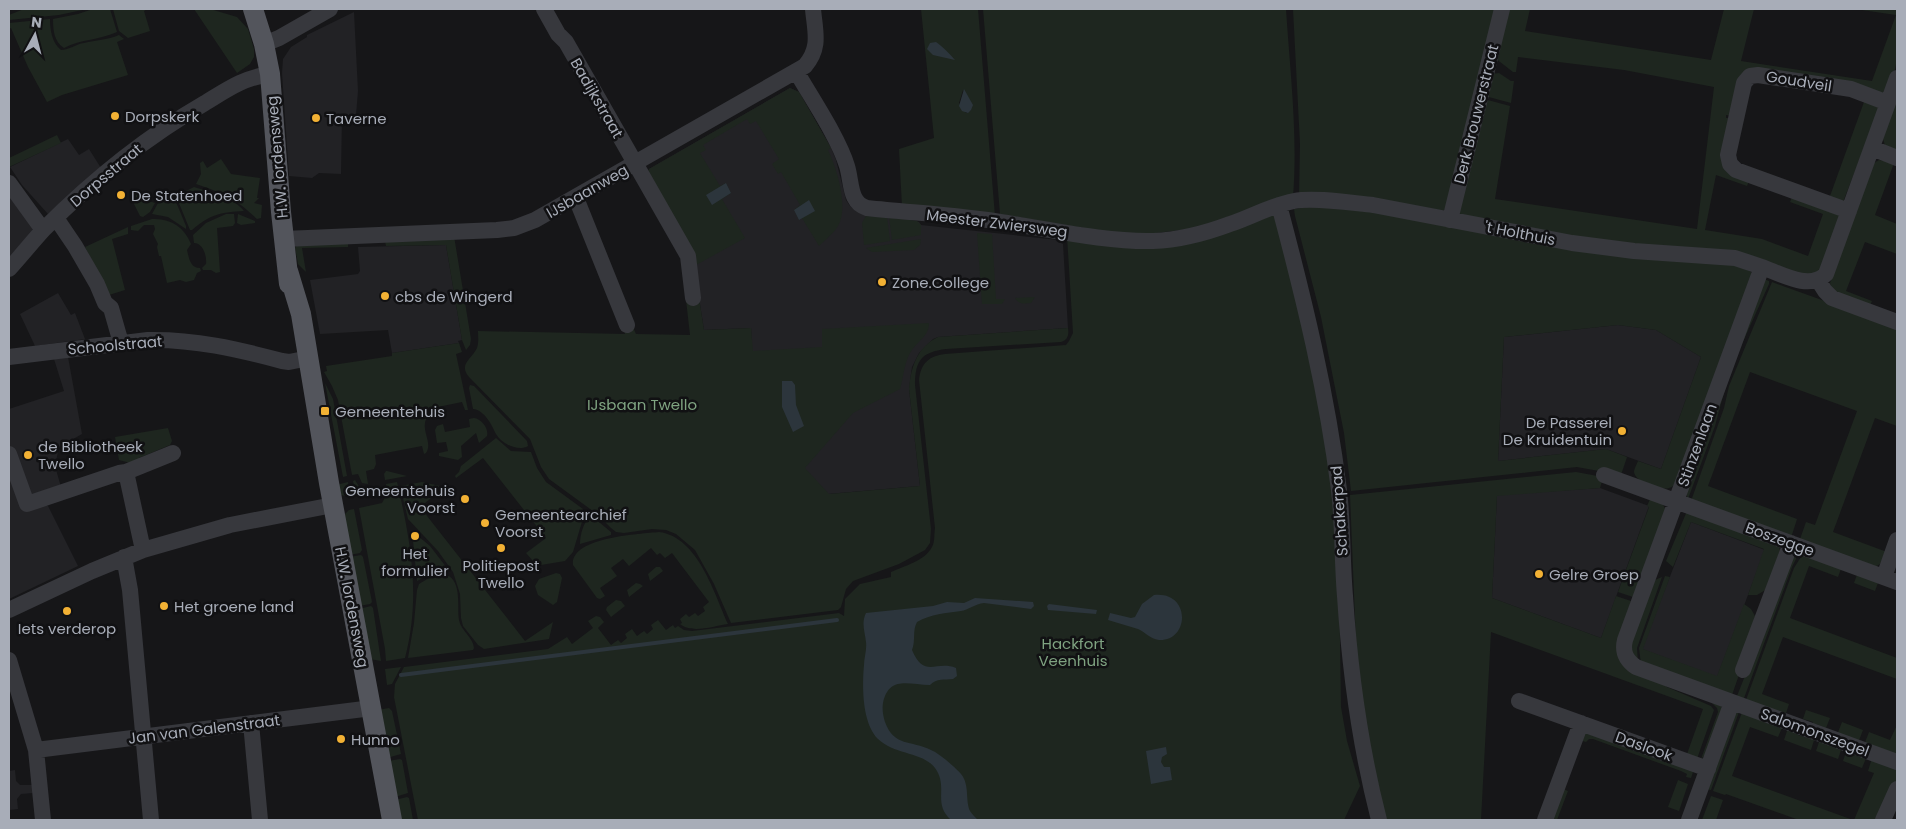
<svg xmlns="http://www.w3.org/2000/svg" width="1906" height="829" viewBox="0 0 1906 829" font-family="Poppins,sans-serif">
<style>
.built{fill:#222225}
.green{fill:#1e261f;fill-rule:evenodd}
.water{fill:#2c353c}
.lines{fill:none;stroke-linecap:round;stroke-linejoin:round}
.stream{stroke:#2c353c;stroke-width:4}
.minor{stroke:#37383d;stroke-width:16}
.major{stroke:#53555c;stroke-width:20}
.poi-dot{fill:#f2b134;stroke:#111113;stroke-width:2}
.labels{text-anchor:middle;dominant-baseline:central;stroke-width:5;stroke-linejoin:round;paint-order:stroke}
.street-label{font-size:15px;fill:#a8adb8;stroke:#111113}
.poi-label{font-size:15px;fill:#a8adb8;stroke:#111113;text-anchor:start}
.park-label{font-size:15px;fill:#7fa381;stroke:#111113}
</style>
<rect width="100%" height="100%" fill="#161618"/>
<path class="built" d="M354,12L358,91L356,115H342L341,174L319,173L312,178L289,176L282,73L283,59L291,47L307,37V35Z
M790,88L799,92L831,148L836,160L846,200L850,206L859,213L919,222L921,225L1058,240L1063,244L1068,328L938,337L933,339L919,353L912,367L909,389L920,486L828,494L773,435L756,441L751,328L704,330L699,298L649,169Z
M68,139L79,155L89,149L101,168L48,214L22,185L10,167Z
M9,190L36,229L9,257Z
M446,245L462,340L458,341L459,343L392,353L388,330L320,334L310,280L358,274L360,271L358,247Z
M58,293L71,315L75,313L85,339L35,346L20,314Z
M1618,325L1656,330L1701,357L1661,469L1606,449L1498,461L1504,337Z
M68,357L82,434L59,447L55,466L61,487L46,505L48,506L78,566L9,599V409L64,391L54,359Z
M1600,488L1649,506L1601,638L1492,598L1497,495Z
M1691,522L1765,550L1717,677L1642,649Z
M15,770L16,781L20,785H32L33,793L21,794L17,799L18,809L9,810V771Z"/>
<path class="green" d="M24,9H87L59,15L9,20V15Z
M93,9H110L117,32C100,40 81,39 64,48C54,42 53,30 53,19L78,14Z
M113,9H147L144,11L150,31L128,38L119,31Z
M194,9H210L237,17L248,29L254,49V57L250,64L237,73Z
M921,9H978L995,216L902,207L899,149L934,138ZM963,90L971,102V110L966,113L959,103Z
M983,9H1286C1290,71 1298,135 1293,197L1215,226L1131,236L1000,214Z
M1293,9H1496L1447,207L1443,211L1299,197L1300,144Z
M1507,9H1530L1525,31L1711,60L1724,9H1754L1741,61L1872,81L1896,15L1855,9H1897C1897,37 1903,70 1883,93L1759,71L1732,116L1726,115V118H1732L1724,155L1750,179L1747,186L1716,175L1705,230L1762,239L1808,256L1823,214L1790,202L1793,195L1840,216L1824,267L1813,276L1603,243L1461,215L1459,212L1484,99L1510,106L1495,199L1697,229L1714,87L1624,70L1518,57L1516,72H1513L1495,58Z
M50,19C50,30 52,43 61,50C69,50 76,44 84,43C96,40 107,40 119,35L124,39L117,42L128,75L62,95L47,102L28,67L11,28L9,29V23Z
M1499,73L1511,81H1514L1511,103L1485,96L1492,74Z
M790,88L799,92L831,148L828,150C837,169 849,207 838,226C833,234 825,240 819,246L802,218L799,220L794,210L800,205L781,172L778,174L772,164L779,159L756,121L750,124L747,119L703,145L706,150L700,153L720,186L726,183L731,193L722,199L745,238L696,265L648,172L649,169Z
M1842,92L1878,107L1879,110L1843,202L1830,196L1864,102Z
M1897,94V152L1885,145L1883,139Z
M57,135L61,143L9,167V158Z
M221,159L231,174L260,178L257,198H259L254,203L262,205L261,218L257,219C235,198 225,194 196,184L201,174L200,163L203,161L207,168Z
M1879,160L1894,163L1875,215L1897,224V254L1865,242L1846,291L1872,301L1869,308C1856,303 1833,299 1830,283L1874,163Z
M194,187C211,192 233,197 244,211C222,212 210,214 192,230H190L176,196Z
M136,193L142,199L155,203L150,212L143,217L140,216L130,196Z
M174,197L186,226V229L168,217L152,214L158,203Z
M1321,205L1735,263L1751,272L1752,276L1678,481C1675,484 1673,487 1669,488C1661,491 1635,482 1634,472C1634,469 1637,464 1638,461L1661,469L1701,357L1656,330L1618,325L1504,337L1498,461L1606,449L1627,457L1621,475L1577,467L1351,491L1344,433L1321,317L1295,216L1294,209Z
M226,214H234L235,223L233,226L217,228L220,272L216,273L211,270H203L202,268L206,264C207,256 203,243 194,243L193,235L206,223Z
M238,214L255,221V223L241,225L237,223Z
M1275,215L1294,275L1338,509L1341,707L1347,741L1360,786L1344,820H418L394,697L395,684L404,667L548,649L567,637L572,644L593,628L588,621L596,616L600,617L604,622L598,628L611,645L618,640L621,643L627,638L625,634L632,629L637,636L644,631L647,634L653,629L651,625L658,620L666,630L673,625L675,628L678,626L684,630L692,631L839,613L844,616L845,599L860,584L891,577V572C904,566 925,561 932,547C935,542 934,534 935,528L919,380C921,363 929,356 945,354L1066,345L1069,341L1073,333L1067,236L1125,243Z
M866,216L887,217L890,241L864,245L862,223Z
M889,217L917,221L921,225V235L892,240Z
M152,219C171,218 184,227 191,244L187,250C189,258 190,268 200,268L201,271L197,273L194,280L186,282L180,280L167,283L161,256H159L157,247L158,244L153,234L155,229L154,225H144L138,231L131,230V226Z
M128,227V234L112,239L125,290L109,295L85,247Z
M977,233L992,234L996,299H1005L1002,304H982Z
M454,236L471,339L470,345L466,350L462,340L446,245L386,246L385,241Z
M921,239L920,245L914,250L872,252L866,248Z
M304,242H348V247L302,248L306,272L298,264L295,247Z
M1764,279L1769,281V284L1736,357L1723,396L1715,426L1688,499L1686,493Z
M1772,282L1897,327V426L1875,418L1833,532L1887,552L1880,564L1875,567L1799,542L1806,522L1815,525L1857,411L1750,372L1708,486L1797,519L1791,538L1691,501L1724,408L1729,386Z
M1035,297L1031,303C1024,304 1018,304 1015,298Z
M699,298L704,330L751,328L753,351L822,347V329L929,323C929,336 919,340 912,350C904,361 904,376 900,389L853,413L805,468L829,494L920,486L909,389C911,367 917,347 938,337L1068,328C1069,335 1068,340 1061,342L946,349C922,352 915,360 915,385L931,529L930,543L925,550L899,564L853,581L846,589L841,607L838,610L731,623L714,584L695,550L676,534L666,530L652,529L624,533L616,532L611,528L597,514L549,479L541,467L530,439L469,377C458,364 472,359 477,348C479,342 478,337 478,331L625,334L624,328L632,325L636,334L690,335L686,300Z
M459,343L462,352L456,354L468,410H465L462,402L428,409L430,418L426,419C421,431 433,443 426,453L424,454L422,446L375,455L376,464L374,469L366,471L368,484L362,483L358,474L352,475L338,400L332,386L324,372L327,371L326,366L392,356V353Z
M325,383L333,399L347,476L343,477Z
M470,385L474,386L527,441L528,446C518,452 502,444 496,434C492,426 485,410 473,409L469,388Z
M474,418C481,419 489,428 487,436L479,443L476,433L461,446L462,457L458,460L439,456V453L448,451L446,442L437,443L435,430L437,426L443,424L445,432L470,427L469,419Z
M168,428L172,441L170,445L139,458L138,463L134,464L119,460L115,437Z
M496,438L511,451L531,452L537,468L546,482L583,509L584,515L573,552L565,561L541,565L533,561L526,553L546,538L483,458L456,478L455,476L459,472L461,466Z
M386,471H387L407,476L385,480L384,474Z
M1576,472L1603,477L1600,488L1497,496L1492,598L1601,638L1616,596L1631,601L1620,643L1667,687L1711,706L1714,710L1697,759L1687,754L1703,709L1491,632L1481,820H1386L1358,693L1350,495Z
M355,480L360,488L378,487L377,491L374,493L356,496L353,481Z
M348,482L351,497L341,495L336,485Z
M397,482C411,542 421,597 405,658L386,661L385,649L359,508L382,503L387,494L386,484Z
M422,482L445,487L420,507L525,641L553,622L549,639L484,649L478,645L463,626L461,618L460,594L453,572L438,551L408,519L400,486Z
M1651,497L1662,503L1666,510L1633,597L1618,592L1649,507L1647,506Z
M354,509L362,550L360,553L349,555L344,515L349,510Z
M1687,511L1778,545L1780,550L1767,589L1757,595H1748L1764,549L1691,522L1673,567L1666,561Z
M590,517L594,518L611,532V535L580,544C580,536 583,522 590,517Z
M412,531L430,546L447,568V571L433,573L417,581Z
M659,532C698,537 714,593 728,624C714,626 692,634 680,624L682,623L680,619L686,614L689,617L695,613L698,616L705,611L703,607L709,602L672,553L665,558L660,553L657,555L651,548L629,566L623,559L611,568L617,576L600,588L605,596L600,599L597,598L573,565C570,537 640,534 659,532Z
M1800,551L1792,567L1743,701L1737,696L1793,554Z
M1804,552L1842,566L1838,577L1809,566L1790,618L1897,658V679L1783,637L1762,694L1789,704L1785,716L1746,700L1794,568Z
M361,555L363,557L372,602L370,604L359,606L349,557Z
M656,567H660L663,571L650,581L648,574Z
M1858,572L1879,580L1875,591L1854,583Z
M556,573L560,574L562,578L557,602L553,605L538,595L535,586L539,579Z
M434,575H447C462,582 457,606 459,620C461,631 473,637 474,648L473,650L408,658L414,623L417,590L419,584Z
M1665,576L1670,577L1643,649L1717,676L1744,604L1751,609L1755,616L1741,669L1732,695L1641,664L1639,648Z
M1662,577L1637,648L1638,663L1628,651L1655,580Z
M636,583L640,584L643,586L629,597L627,590Z
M616,600L621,601L625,606L611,617L606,610L607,607Z
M371,606L373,608L381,661L370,659L359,609Z
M401,667L392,684L387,685L385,669Z
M1712,703L1720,704L1722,708L1709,751L1701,759L1718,712L1717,708Z
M389,708L392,711L401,754L387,758L378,710Z
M1806,710L1830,718L1826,728L1816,724L1815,727L1812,726L1813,722L1803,719Z
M1739,712L1711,790L1706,789L1734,715Z
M1742,712L1782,728L1778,737L1750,727L1732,776L1853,820H1799L1726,794L1725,795L1713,791Z
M1842,722L1863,730L1858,743L1837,735Z
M1897,725V758L1864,745L1869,732L1890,740Z
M1788,728L1799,732L1798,735L1808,738L1815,737L1811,750L1784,740Z
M1586,733L1694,769L1691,778L1686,777L1687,774L1681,771L1593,739H1589L1586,742L1579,740Z
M1820,739C1827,746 1832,748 1842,747L1838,759L1816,751Z
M1847,749C1853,756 1858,758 1867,756L1862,768L1843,761Z
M1872,758L1897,767V780L1880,820H1854L1874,773L1868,771Z
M400,759L402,760L408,793L395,797L388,761Z
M1678,780L1688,784L1679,811L1668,807Z
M1561,788L1568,791L1557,820H1550Z
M1711,796L1723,800L1716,820H1702Z
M407,797L409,798L413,820H399L395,800Z"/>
<path class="water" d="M936,42C941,45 951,55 955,60L933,55L927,49L930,43Z
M964,89L973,105L971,110L968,113L962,111L959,106Z
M726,183L731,193L712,205L706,195Z
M809,200L815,211L799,220L794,210Z
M782,381H792L795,385L796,405L804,426L793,432L782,407Z
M1154,595C1191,591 1190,641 1159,640C1150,639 1145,632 1138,629C1128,626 1118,623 1108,620L1110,613L1131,618L1135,617L1142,604Z
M975,598L1033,602L1034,606L1031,609L984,603C975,604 968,610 961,611C946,613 931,614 917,622C912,631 916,640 912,650C924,679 936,660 956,668L957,676L953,679C944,680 937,678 930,685C909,685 889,675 883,703C882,709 883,716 885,722C894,747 911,740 931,750C939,753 956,768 961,774C970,785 965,800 970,811C972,814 976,818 978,820H951C932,803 949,787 935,768C923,752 895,755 878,739C862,723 862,687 864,665C864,658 867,650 866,642C865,632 861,623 866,613L933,606L947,602L964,603Z
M1049,604L1097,610L1096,614L1048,610L1047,606Z
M1166,747L1167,754L1162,757L1161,762L1164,767H1170L1172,780L1151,784L1146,751Z"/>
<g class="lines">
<path class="stream" d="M401,675L837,620"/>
<path class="minor" d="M544,9L558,34L566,42L688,256L693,298
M264,44L279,38L330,9
M796,71C812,99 838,137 847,166C852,182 849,203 867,208C914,213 961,215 1007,223C1053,230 1106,242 1153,241C1179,240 1206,233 1230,224C1251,217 1272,205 1294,201C1314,197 1352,203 1373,205L1572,243L1634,251L1735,258L1762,267
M1872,148L1897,158
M9,183L43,230
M576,198L627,325
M1279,205C1304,299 1327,393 1339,490C1343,525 1342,561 1345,596C1350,673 1360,746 1379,820
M1849,211L1736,170L1730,164L1728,155L1744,83L1750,76L1758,75L1851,89L1888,103
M56,218L75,246L97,284L105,303L111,308L121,343
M1450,220L1502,9
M284,239L497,230L514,228L535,220L805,66C821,47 815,32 813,9
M9,269C21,256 32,242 44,229C92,181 146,137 205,103C228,89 243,78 270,74
M1818,280L1825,291L1832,298L1897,322
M9,357L148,340C194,339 237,349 282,361L289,362L309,358
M9,454L27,504L119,473L126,472L173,453
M126,472L143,550
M1604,475L1897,582
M124,557L130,590L151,820
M1884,577L1897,540
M9,610L92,571L143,550L230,525L333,505
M9,660L36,750L43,820
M1743,670L1791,543
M1519,701L1708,769
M1732,702L1897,762
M251,723L260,820
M36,750L372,708
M1545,820L1581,723
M1689,820L1732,702L1636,667C1626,660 1622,652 1625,640L1762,267C1781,274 1810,291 1826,274L1897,78
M1883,820L1897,789"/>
<path class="major" d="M253,9L264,44L270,74L281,212L289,284
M288,271L301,314L329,483L392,820"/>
</g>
<g class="poi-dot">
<circle cx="115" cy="116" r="5"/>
<circle cx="316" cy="118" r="5"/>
<circle cx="121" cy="195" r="5"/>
<circle cx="882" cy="282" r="5"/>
<circle cx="385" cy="296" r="5"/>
<rect x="320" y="406" width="10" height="10" rx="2.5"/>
<circle cx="1622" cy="431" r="5"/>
<circle cx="28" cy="455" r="5"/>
<circle cx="465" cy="499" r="5"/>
<circle cx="485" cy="523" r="5"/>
<circle cx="415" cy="536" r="5"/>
<circle cx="501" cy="548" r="5"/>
<circle cx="1539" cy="574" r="5"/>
<circle cx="164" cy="606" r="5"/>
<circle cx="67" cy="611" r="5"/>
<circle cx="341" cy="739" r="5"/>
</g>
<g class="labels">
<g class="street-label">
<text transform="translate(1799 81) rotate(9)">Goudveil</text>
<text transform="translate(597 98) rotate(60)">Badijkstraat</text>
<text transform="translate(1476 114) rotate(-76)">Derk Brouwerstraat</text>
<text transform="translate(277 157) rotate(-95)">H.W. Iordensweg</text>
<text transform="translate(106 175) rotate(-40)">Dorpsstraat</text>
<text transform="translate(587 191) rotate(-30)">IJsbaanweg</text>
<text transform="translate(997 223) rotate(7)">Meester Zwiersweg</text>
<text transform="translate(1520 233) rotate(11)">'t Holthuis</text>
<text transform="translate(115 345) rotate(-5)">Schoolstraat</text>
<text transform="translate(1697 445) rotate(-70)">Stinzenlaan</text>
<text transform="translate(1339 511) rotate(-94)">Schakerpad</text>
<text transform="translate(1780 539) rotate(20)">Boszegge</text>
<text transform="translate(352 607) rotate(79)">H.W. Iordensweg</text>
<text transform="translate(204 729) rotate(-7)">Jan van Galenstraat</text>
<text transform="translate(1815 732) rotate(20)">Salomonszegel</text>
<text transform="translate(1644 746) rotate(20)">Daslook</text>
</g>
<g class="poi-label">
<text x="125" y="116">Dorpskerk</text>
<text x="326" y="118">Taverne</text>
<text x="131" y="195">De Statenhoed</text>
<text x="892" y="282">Zone.College</text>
<text x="395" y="296">cbs de Wingerd</text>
<text x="335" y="411">Gemeentehuis</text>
<text x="1612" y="422" text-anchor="end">De Passerel<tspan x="1612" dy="17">De Kruidentuin</tspan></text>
<text x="38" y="446">de Bibliotheek<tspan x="38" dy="17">Twello</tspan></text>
<text x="455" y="490" text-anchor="end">Gemeentehuis<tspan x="455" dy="17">Voorst</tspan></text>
<text x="495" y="514">Gemeentearchief<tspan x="495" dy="17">Voorst</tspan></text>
<text x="415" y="553" text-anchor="middle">Het<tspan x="415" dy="17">formulier</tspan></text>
<text x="501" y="565" text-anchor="middle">Politiepost<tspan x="501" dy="17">Twello</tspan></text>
<text x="1549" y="574">Gelre Groep</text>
<text x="174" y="606">Het groene land</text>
<text x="67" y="628" text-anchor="middle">Iets verderop</text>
<text x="351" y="739">Hunno</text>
</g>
<g class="park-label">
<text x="642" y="404">IJsbaan Twello</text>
<text x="1073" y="643">Hackfort<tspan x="1073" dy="17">Veenhuis</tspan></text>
</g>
</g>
<rect width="1906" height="829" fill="none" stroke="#a8adb8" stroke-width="20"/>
<g transform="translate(35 35) rotate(7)" stroke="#111113" stroke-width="4" paint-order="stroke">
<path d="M0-4L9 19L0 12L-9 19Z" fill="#a8adb8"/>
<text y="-8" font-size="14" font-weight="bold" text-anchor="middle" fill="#a8adb8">N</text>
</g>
</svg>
